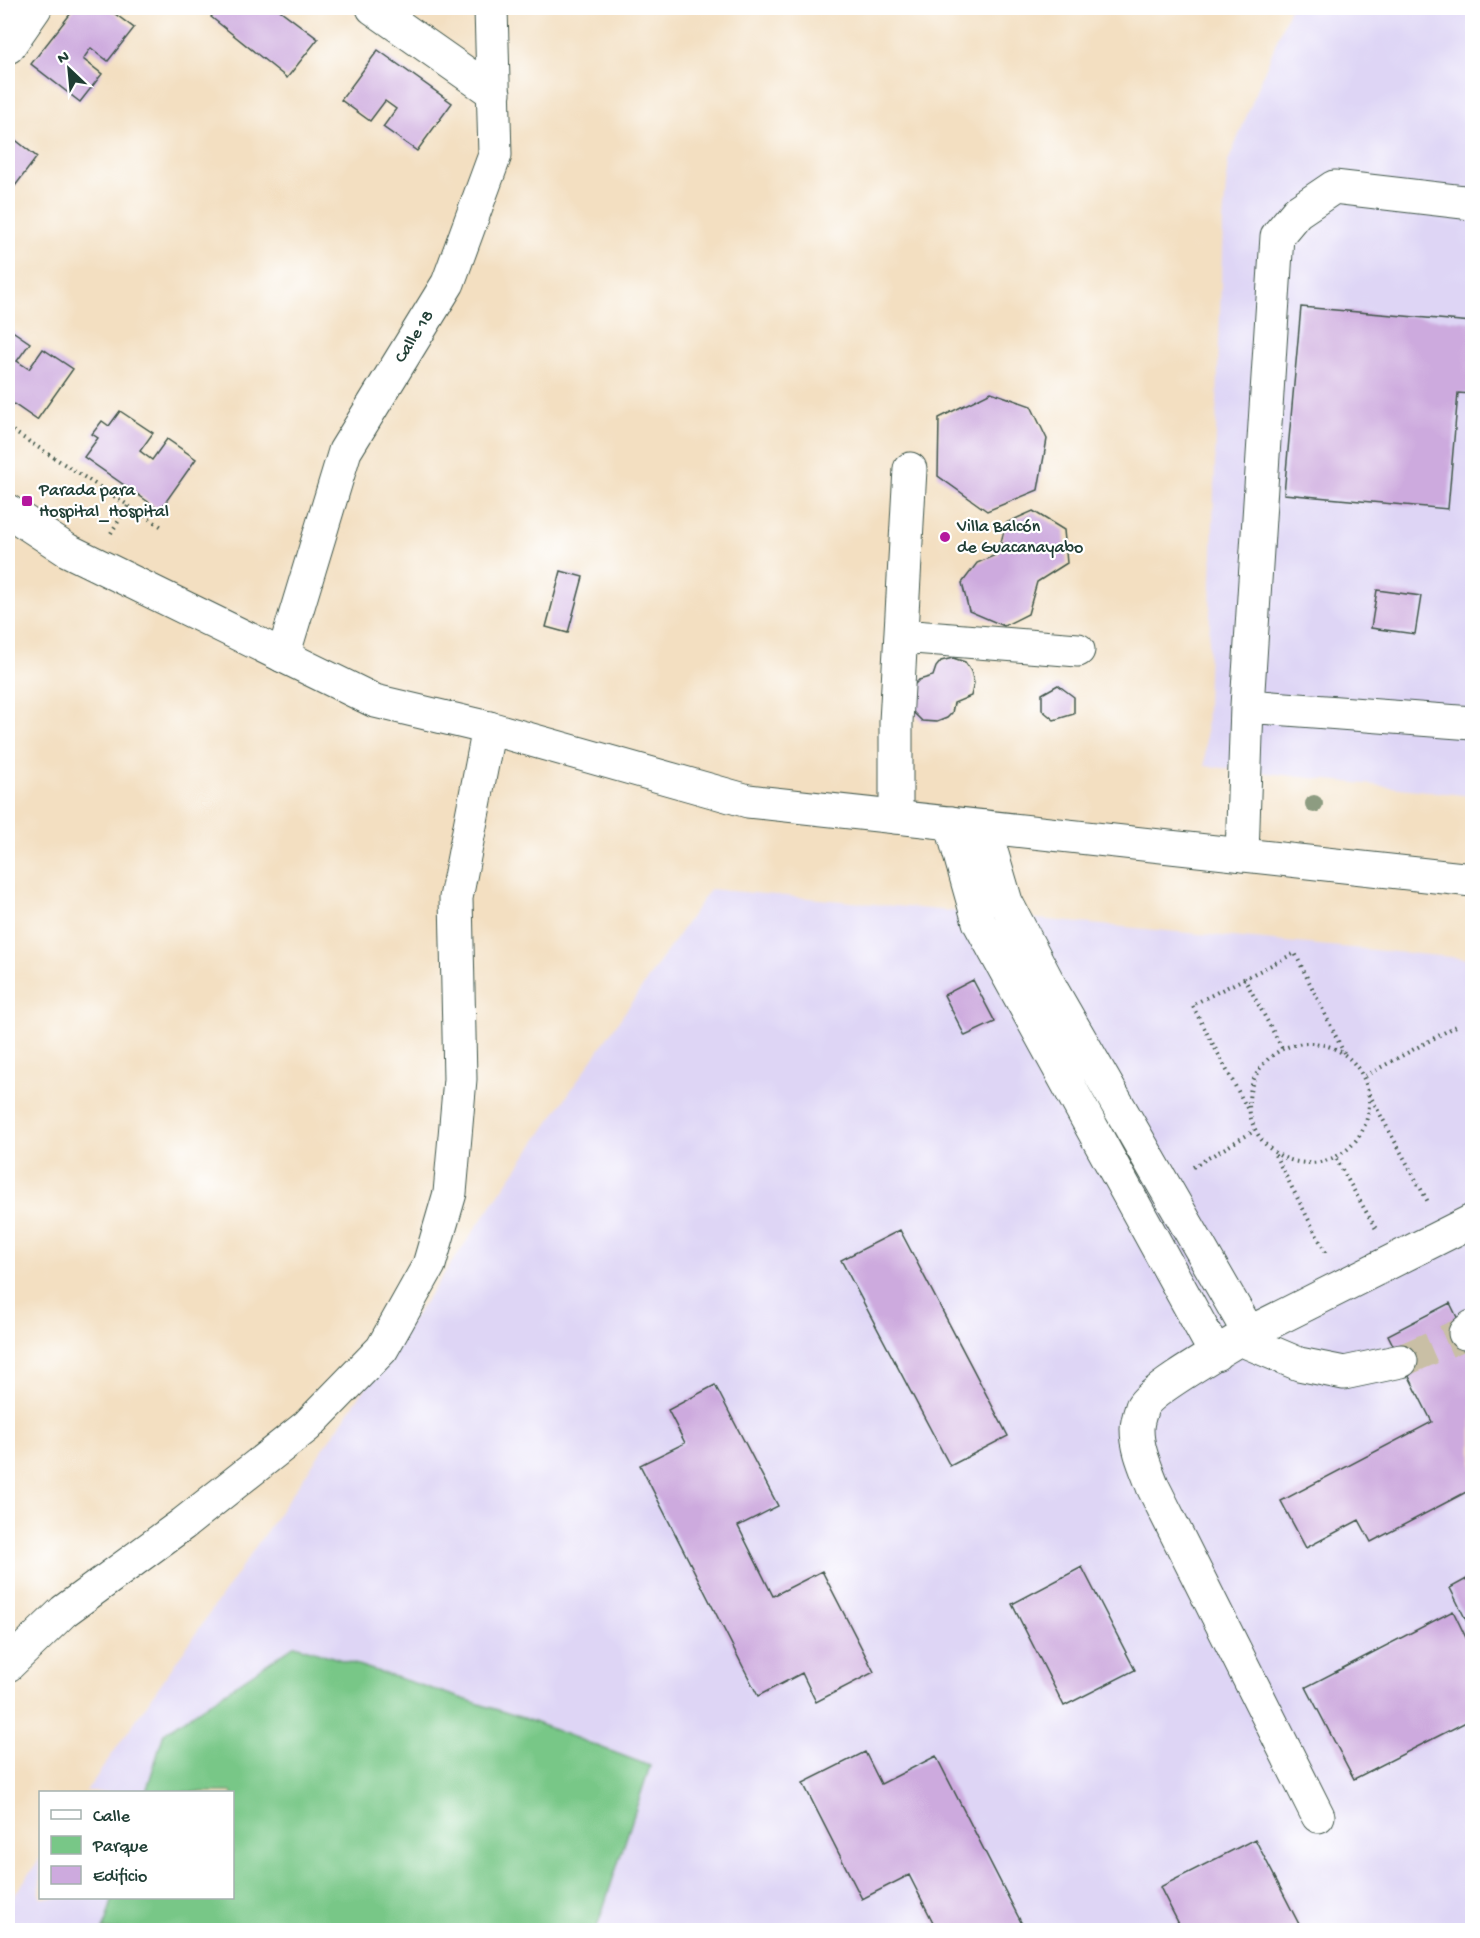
<svg xmlns="http://www.w3.org/2000/svg" width="1480" height="1938" viewBox="0 0 1480 1938" font-family="'Gochi Hand',sans-serif">
<style>
.built{fill:#ded5f5}
.green{fill:#78c787;stroke:#4c825e;stroke-width:1.5}
.building{fill:#cdaade}
.lines{fill:none;stroke-linecap:round;stroke-linejoin:round}
.minor-tunnel{stroke:#c9bfa5;stroke-width:33;stroke-dasharray:33 16;stroke-linecap:butt}
.minor-casing{stroke:#3f5549;stroke-width:35}
.major-casing{stroke:#3f5549;stroke-width:35}
.path{stroke:#3f5549;stroke-width:4;stroke-dasharray:1.5 4.5;stroke-linecap:butt}
.minor{stroke:#fff;stroke-width:33}
.major{stroke:#fff;stroke-width:33}
.tree{fill:#8d9c81}
.poi-dot{fill:#b5179e;stroke:#fff;stroke-width:2}
.labels{text-anchor:middle;dominant-baseline:central;stroke-width:4.5;stroke-linejoin:round;paint-order:stroke}
.street-label{font-size:18px;fill:#1f3d34;stroke:#fff}
.poi-label{font-size:18px;fill:#1f3d34;stroke:#fff;text-anchor:start}
</style>
<rect width="100%" height="100%" fill="#fff"/>
<filter id="ink" filterUnits="userSpaceOnUse"><feTurbulence type="fractalNoise" baseFrequency=".0167" numOctaves="2"/><feDisplacementMap in="SourceGraphic" scale="12" xChannelSelector="R" yChannelSelector="G"/><feConvolveMatrix kernelMatrix="1 2 1 2 8 2 1 2 1" color-interpolation-filters="sRGB"/></filter>
<filter id="wash" filterUnits="userSpaceOnUse"><feTurbulence type="fractalNoise" baseFrequency=".008" numOctaves="4" result="noise"/><feDisplacementMap in="SourceGraphic" scale="24" xChannelSelector="R" yChannelSelector="G"/><feGaussianBlur stdDeviation="1.35" result="paint"/><feColorMatrix in="noise" values="0 0 0 0 0 0 0 0 0 0 0 0 0 0 0 0 0 1.4 0 .05"/><feComposite in="paint" operator="in"/></filter>
<g filter="url(#wash)">
<rect width="100%" height="100%" fill="#f3dfc1"/>
<path class="built" d="M1290,8H1472V796L1205,766L1223,221L1228,162Z
M710,889L1472,959V1930H8V1905L40,1858V1898H232V1792H86Z"/>
<path class="green" d="M295,1645L523,1718L650,1766L596,1930H103L113,1898H232V1792H146L164,1733Z"/>
<g id="blocks">
<path class="building" d="M75,8H107L134,28L108,61L91,48L83,59L102,74L80,102L31,64Z
M218,8H277L318,39L287,78L211,17Z
M378,50L452,103L417,151L383,127L396,109L385,101L370,121L341,100Z
M8,134L37,157L12,190L8,187Z
M1301,307L1472,322V394L1458,393L1448,509L1284,494Z
M8,328L30,343L17,361L29,369L43,349L73,369L37,420L8,400Z
M991,392L1031,406L1047,439L1038,490L987,511L938,476L939,418Z
M120,411L153,433L140,451L152,460L167,439L196,459L160,510L84,457L98,438L92,434L102,421L109,426Z
M1033,511L1064,530L1067,563L1037,582L1028,614L1004,626L969,611L962,583L977,563L998,554L1006,523Z
M561,571L583,577L568,633L546,627Z
M1377,590L1421,596L1415,634L1371,628Z
M953,658L965,662L971,671L974,683L971,696L954,703L952,713L947,718L937,722L922,721L911,710L907,692L919,680L933,676L936,667L941,661Z
M1058,685L1074,697V714L1054,720L1042,710V694Z
M973,980L995,1022L965,1036L944,995Z
M900,1230L1008,1436L950,1466L841,1260Z
M1450,1303L1472,1348V1489L1371,1542L1359,1520L1306,1548L1281,1501L1432,1422L1388,1335Z
M715,1385L778,1506L738,1526L773,1596L822,1571L874,1672L816,1702L802,1673L758,1696L640,1465L685,1443L668,1410Z
M1082,1567L1135,1670L1064,1706L1012,1604Z
M1472,1576V1632L1450,1588Z
M1453,1611L1472,1650V1719L1354,1779L1306,1687Z
M865,1752L881,1784L936,1756L1025,1930H937L909,1875L862,1899L803,1783Z
M1255,1839L1302,1930H1182L1160,1887Z"/>
</g>
</g>
<g filter="url(#ink)">
<use href="#blocks" fill-opacity="0" stroke="#3f5549" stroke-width="1.5"/>
<g class="lines">
<path class="minor-tunnel" d="M1401,1361L1465,1333"/>
<defs>
<path id="minor" d="M373,8L494,93
M8,47L35,8
M901,636L1078,650
M283,656L345,451L448,283L495,155L491,8
M1247,706L1472,723
M896,817V722L910,469
M951,823L979,922L1216,1354
M984,827L1006,902L1053,992L1249,1333
M1242,855L1247,706L1277,236L1297,212L1334,187L1472,203
M1465,1333L1472,1327
M1240,1339L1299,1364L1344,1373L1401,1361
M8,1665L64,1611L183,1524L307,1426L382,1349L429,1265L450,1193L460,1079L456,898L489,728
M1318,1816L1153,1487C1146,1468 1137,1450 1137,1429C1137,1423 1140,1413 1142,1407C1151,1389 1229,1346 1249,1333L1472,1221"/>
<path id="major" d="M8,511L67,550L375,701L489,728L748,801L1472,880"/>
</defs>
<use href="#minor" class="minor-casing"/>
<use href="#major" class="major-casing"/>
<path class="path" d="M8,428L162,527
M111,533L128,506
M1244,978L1282,1048
M1249 1103a60 60 0 1 1 120 0a60 60 0 1 1-120 0Z
M1365,1076L1458,1025
M1369,1094L1428,1202H1427
M1247,1108L1192,1005L1295,953L1344,1053
M1275,1155L1327,1255
M1336,1159L1376,1229
M1193,1167L1254,1131"/>
<use href="#minor" class="minor"/>
<use href="#major" class="major"/>
</g>
<circle class="tree" cx="1314" cy="804" r="9"/>
</g>
<g class="poi-dot">
<rect x="21" y="495" width="12" height="12" rx="3"/>
<circle cx="945" cy="537" r="6"/>
</g>
<g class="labels">
<g class="street-label">
<text transform="translate(415 337) rotate(-58)">Calle 18</text>
</g>
<g class="poi-label">
<text x="39" y="491">Parada para<tspan x="39" dy="21">Hospital_Hospital</tspan></text>
<text x="957" y="527">Villa Balcón<tspan x="957" dy="21">de Guacanayabo</tspan></text>
</g>
</g>
<rect width="1480" height="1938" fill="none" stroke="#fff" stroke-width="30"/>
<rect x="39" y="1791" width="195" height="108" fill="#ffffff" stroke="#a5b1ae" stroke-width="1.5"/>
<rect x="51" y="1810" width="30" height="9" fill="#ffffff" stroke="#a5b1ae" stroke-width="1.5"/>
<text x="93" y="1821" font-size="18" fill="#1f3d34">Calle</text>
<rect x="51" y="1836" width="30" height="18" fill="#78c787" stroke="#a5b1ae" stroke-width="1.5"/>
<text x="93" y="1851" font-size="18" fill="#1f3d34">Parque</text>
<rect x="51" y="1866" width="30" height="18" fill="#cdaade" stroke="#a5b1ae" stroke-width="1.5"/>
<text x="93" y="1881" font-size="18" fill="#1f3d34">Edificio</text>
<g transform="translate(69 69) rotate(334)" stroke="#ffffff" stroke-width="4.5" paint-order="stroke">
<path d="M0-4.5L10 22L0 15L-10 22Z" fill="#1f3d34"/>
<text y="-9" font-size="16" font-weight="bold" text-anchor="middle" fill="#1f3d34">N</text>
</g>
</svg>
